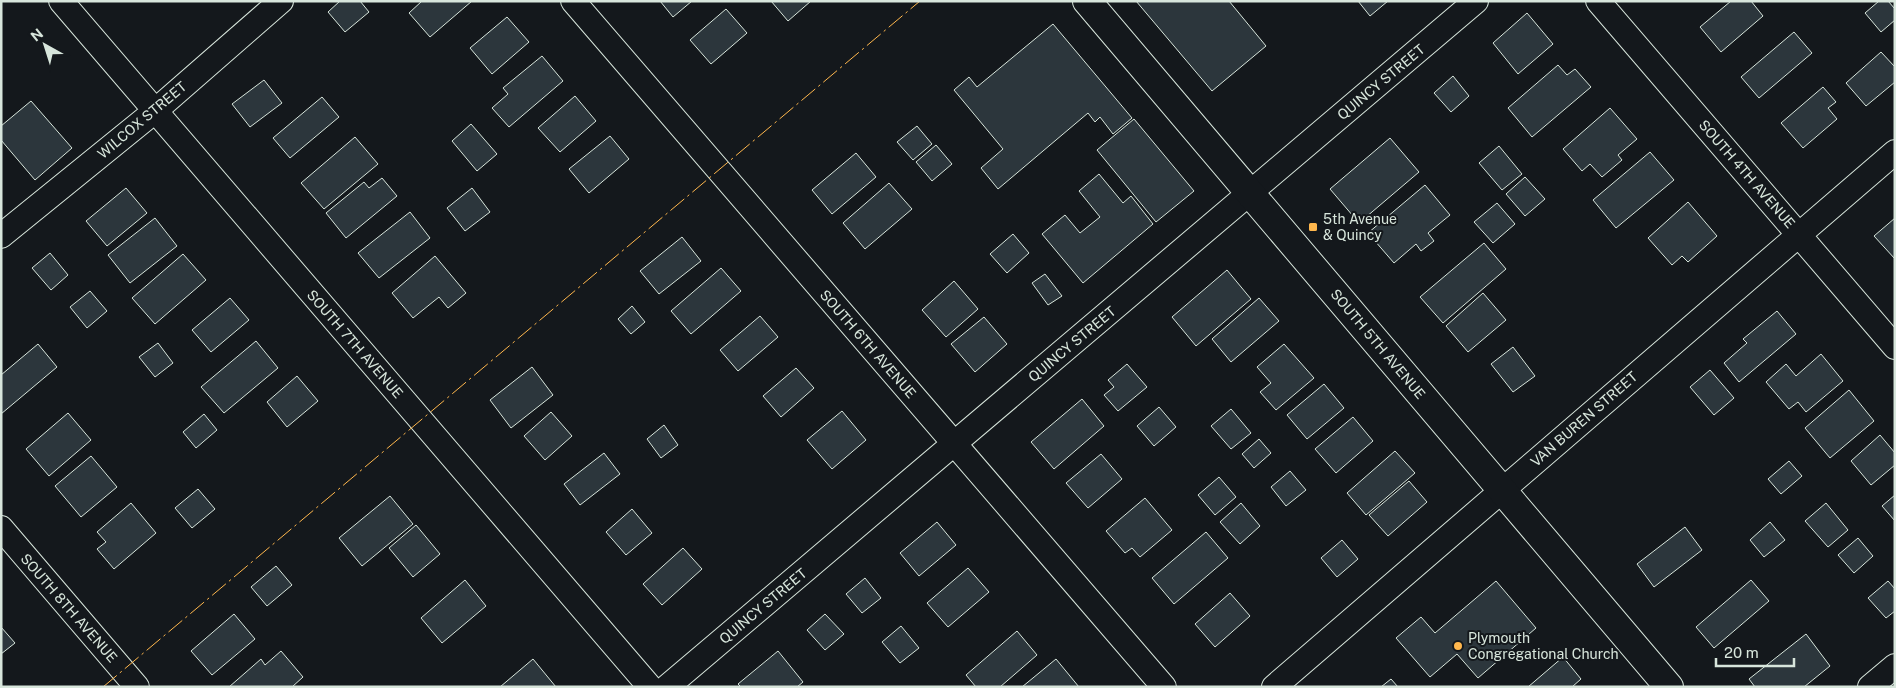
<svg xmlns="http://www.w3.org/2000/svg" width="1896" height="688" viewBox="0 0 1896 688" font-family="'Public Sans',sans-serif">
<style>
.building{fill:#2c363c;stroke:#d8e6dc}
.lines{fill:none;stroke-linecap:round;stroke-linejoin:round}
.minor-casing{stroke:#d8e6dc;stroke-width:26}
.tertiary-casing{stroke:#d8e6dc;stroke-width:30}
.minor{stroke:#14181c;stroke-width:24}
.tertiary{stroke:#14181c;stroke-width:28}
.power{stroke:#ffb74d;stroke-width:1;stroke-dasharray:18 4 2.5 4;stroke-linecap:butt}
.poi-dot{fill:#ffb74d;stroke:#14181c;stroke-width:2}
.labels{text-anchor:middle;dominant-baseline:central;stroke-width:4;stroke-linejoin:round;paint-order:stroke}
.street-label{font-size:14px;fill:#d8e6dc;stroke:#14181c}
.poi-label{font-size:14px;fill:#d8e6dc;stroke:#14181c;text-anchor:start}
</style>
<rect width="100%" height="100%" fill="#14181c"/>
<path class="building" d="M340,1H360L369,12L345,32L328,12Z
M422,1H472L430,37L409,13Z
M660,1H692L673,17Z
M771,1H811L788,21Z
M1136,1H1229L1266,46L1212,91Z
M1358,1H1388L1370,16Z
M1731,1H1751L1763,16L1721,52L1700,27Z
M1879,1H1888L1895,9V20L1881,32L1865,13Z
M726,9L747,33L711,64L690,40Z
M1527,13L1553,44L1518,74L1493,43Z
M507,17L529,42L492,74L470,48Z
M1053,24L1132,118L1113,134L1100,117L1095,122L1088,113L998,189L981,168L1003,149L954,90L969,77L977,87Z
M1794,32L1812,53L1759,98L1741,77Z
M1881,52L1895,67V82L1866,106L1846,83Z
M542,56L563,81L509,127L492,108L508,94L503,88Z
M1558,65L1567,75L1575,69L1591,87L1532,137L1508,108Z
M1453,76L1469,96L1451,112L1434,93Z
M264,80L282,103L250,127L232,104Z
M1823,87L1836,102L1828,108L1837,119L1803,148L1781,123Z
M575,96L596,121L560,152L538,128Z
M322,97L339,117L290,158L273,138Z
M31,101L72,148L35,180L1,140V126Z
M1610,108L1637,139L1618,155L1622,160L1602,177L1590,164L1582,171L1563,149Z
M1134,119L1194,191L1156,222L1097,150Z
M471,124L497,154L477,171L452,141Z
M917,126L932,144L913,160L897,142Z
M610,136L629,159L589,193L569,169Z
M355,137L378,164L324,209L301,183Z
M1390,138L1419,172L1359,223L1330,189Z
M936,145L952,164L932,181L916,162Z
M1499,146L1522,174L1502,190L1479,163Z
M1650,152L1674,180L1616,228L1593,200Z
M856,153L876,177L832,214L812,190Z
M1099,174L1123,203L1131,196L1153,224L1083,283L1042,234L1065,215L1080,233L1100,217L1079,191Z
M1525,177L1545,199L1525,216L1506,194Z
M382,178L397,196L346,238L326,213L364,182L369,188Z
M889,183L912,209L865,249L843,223Z
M1425,185L1450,215L1428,233L1434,241L1421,251L1416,244L1394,263L1368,233Z
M126,188L147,213L107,246L86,221Z
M472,188L490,212L465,231L447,208Z
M1688,202L1717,236L1688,262L1682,256L1672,265L1648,238Z
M1497,203L1515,224L1493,243L1474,222Z
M410,212L430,238L379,278L358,253Z
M155,218L177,246L130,283L108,255Z
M1895,218V259L1874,236Z
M1013,234L1029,253L1007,273L990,254Z
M682,237L701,261L659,294L640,271Z
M1484,243L1506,269L1443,323L1420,297Z
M50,253L68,275L51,290L32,268Z
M183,254L206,280L155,324L132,298Z
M435,256L466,293L448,308L439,297L413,318L392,293Z
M721,268L741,291L691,334L671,311Z
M1227,270L1251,299L1196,346L1172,317Z
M1045,274L1062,296L1048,305L1032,283Z
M954,281L978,309L946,337L922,310Z
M90,291L107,311L87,328L70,307Z
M1483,293L1506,320L1468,352L1446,326Z
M230,298L249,320L211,352L192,330Z
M1259,298L1279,321L1231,362L1212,339Z
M632,306L645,322L631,334L618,319Z
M1777,311L1796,334L1739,382L1724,363L1747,343L1743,339Z
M760,316L778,337L738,371L720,350Z
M984,317L1007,344L975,372L951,344Z
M256,341L278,368L224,413L201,387Z
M158,343L173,363L155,377L139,357Z
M38,344L57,367L1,414V375Z
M1284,344L1314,378L1276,410L1260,392L1271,383L1257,367Z
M1513,347L1535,376L1513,392L1491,364Z
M1821,354L1843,381L1806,412L1798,402L1789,409L1766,382L1786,364L1796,376Z
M1127,364L1147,387L1118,411L1104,395L1114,387L1108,380Z
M532,367L553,395L511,428L490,400Z
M796,368L814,388L781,417L763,396Z
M1710,370L1734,398L1714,415L1690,387Z
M297,376L318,401L287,427L267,402Z
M1324,384L1344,408L1307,439L1287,415Z
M1849,390L1874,421L1830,458L1805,428Z
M1082,399L1104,426L1054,469L1031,442Z
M1159,407L1176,427L1154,446L1137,426Z
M1231,409L1251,433L1231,449L1211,426Z
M842,411L866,440L832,469L807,440Z
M551,412L572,436L545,460L524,436Z
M68,413L91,440L49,476L26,449Z
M204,414L217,430L196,448L183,432Z
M1353,417L1373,441L1336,473L1315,449Z
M664,425L678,445L661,458L647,439Z
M1880,435L1895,453V465L1871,485L1851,461Z
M1259,439L1271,453L1254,468L1242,454Z
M1395,451L1415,473L1366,515L1347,493Z
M604,453L620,474L580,505L564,484Z
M1101,454L1122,479L1088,508L1066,483Z
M91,456L117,487L81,517L55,486Z
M1789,461L1802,476L1781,494L1768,479Z
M1290,471L1306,490L1286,506L1271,487Z
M1219,477L1236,497L1215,515L1198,495Z
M1409,481L1427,502L1388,536L1369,515Z
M198,489L215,509L192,528L175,508Z
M1895,495V521L1882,506Z
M390,496L413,524L362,566L339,538Z
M1145,498L1172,530L1140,557L1132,548L1125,553L1106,531Z
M131,503L156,533L114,569L97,549L106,542L97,532Z
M1241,503L1260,526L1240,544L1220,522Z
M1826,503L1848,530L1828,547L1805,521Z
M632,509L652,533L626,555L606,532Z
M937,522L956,545L919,576L900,553Z
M1770,522L1785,540L1764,557L1750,540Z
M416,525L440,554L413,577L389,548Z
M1685,527L1702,550L1654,587L1637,564Z
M1206,532L1228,558L1174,604L1152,578Z
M1858,538L1873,556L1854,573L1838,555Z
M1342,540L1358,559L1337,577L1321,558Z
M683,548L702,569L662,605L643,584Z
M276,566L292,585L267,606L251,587Z
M968,568L989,592L948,627L927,603Z
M865,578L881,598L862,613L846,594Z
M465,580L486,606L442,643L421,618Z
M1751,580L1769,601L1714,648L1696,627Z
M1496,581L1536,628L1478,678L1457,654L1430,677L1396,638L1421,617L1435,633Z
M1888,581L1895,589V611L1886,618L1868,598Z
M1230,593L1250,616L1215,647L1195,624Z
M234,614L255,639L212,675L191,651Z
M825,614L844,634L825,650L807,630Z
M901,626L919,648L900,663L882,642Z
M1,627L15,643L1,654Z
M1017,631L1037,655L1000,687H976L966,675Z
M1806,634L1830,666L1804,687H1755L1749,679Z
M281,651L303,677L292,687H229L261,659L265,665Z
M778,651L803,682L797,687H741L738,684Z
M1563,657L1581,679L1572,687H1528Z
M533,659L556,687H500Z
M1056,659L1079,687H1022Z
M1391,679L1398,687H1381Z"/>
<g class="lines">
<defs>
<path id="minor" d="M61,1L650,687
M573,1L1164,687
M1598,1L1895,347
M1,236L155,111L281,1
M1,528L137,687
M667,687L1476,1
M1274,687L1895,152
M1870,687L1895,666"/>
<path id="tertiary" d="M1087,1L1669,687"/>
</defs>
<use href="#minor" class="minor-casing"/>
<use href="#tertiary" class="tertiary-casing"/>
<use href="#minor" class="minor"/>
<use href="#tertiary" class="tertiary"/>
<path class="power" d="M103,687L920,1"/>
</g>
<g class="poi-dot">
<rect x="1308" y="222" width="10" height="10" rx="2.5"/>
<circle cx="1458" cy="646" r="5"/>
</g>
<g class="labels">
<g class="street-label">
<text transform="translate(1381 82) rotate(-40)">QUINCY STREET</text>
<text transform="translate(142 120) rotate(-40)">WILCOX STREET</text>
<text transform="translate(1747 174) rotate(49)">SOUTH 4TH AVENUE</text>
<text transform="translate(355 344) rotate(49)">SOUTH 7TH AVENUE</text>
<text transform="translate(868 344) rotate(49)">SOUTH 6TH AVENUE</text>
<text transform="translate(1072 344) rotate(-40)">QUINCY STREET</text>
<text transform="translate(1378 344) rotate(50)">SOUTH 5TH AVENUE</text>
<text transform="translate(1584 419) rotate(-41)">VAN BUREN STREET</text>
<text transform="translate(763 606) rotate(-40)">QUINCY STREET</text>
<text transform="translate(69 608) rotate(49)">SOUTH 8TH AVENUE</text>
</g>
<g class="poi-label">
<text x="1323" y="219">5th Avenue<tspan x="1323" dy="16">&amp; Quincy</tspan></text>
<text x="1468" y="638">Plymouth<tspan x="1468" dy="16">Congregational Church</tspan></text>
</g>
</g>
<rect width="1896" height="688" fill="none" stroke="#d8e6dc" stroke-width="5"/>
<g transform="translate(45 45) rotate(321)" stroke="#14181c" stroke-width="4" paint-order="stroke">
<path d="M0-4L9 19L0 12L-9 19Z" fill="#d8e6dc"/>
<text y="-8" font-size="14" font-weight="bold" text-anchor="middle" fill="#d8e6dc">N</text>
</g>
<path d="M1716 658v8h78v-8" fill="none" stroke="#d8e6dc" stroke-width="2.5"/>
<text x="1724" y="658" font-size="15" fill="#d8e6dc" stroke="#14181c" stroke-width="4" paint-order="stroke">20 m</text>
</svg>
